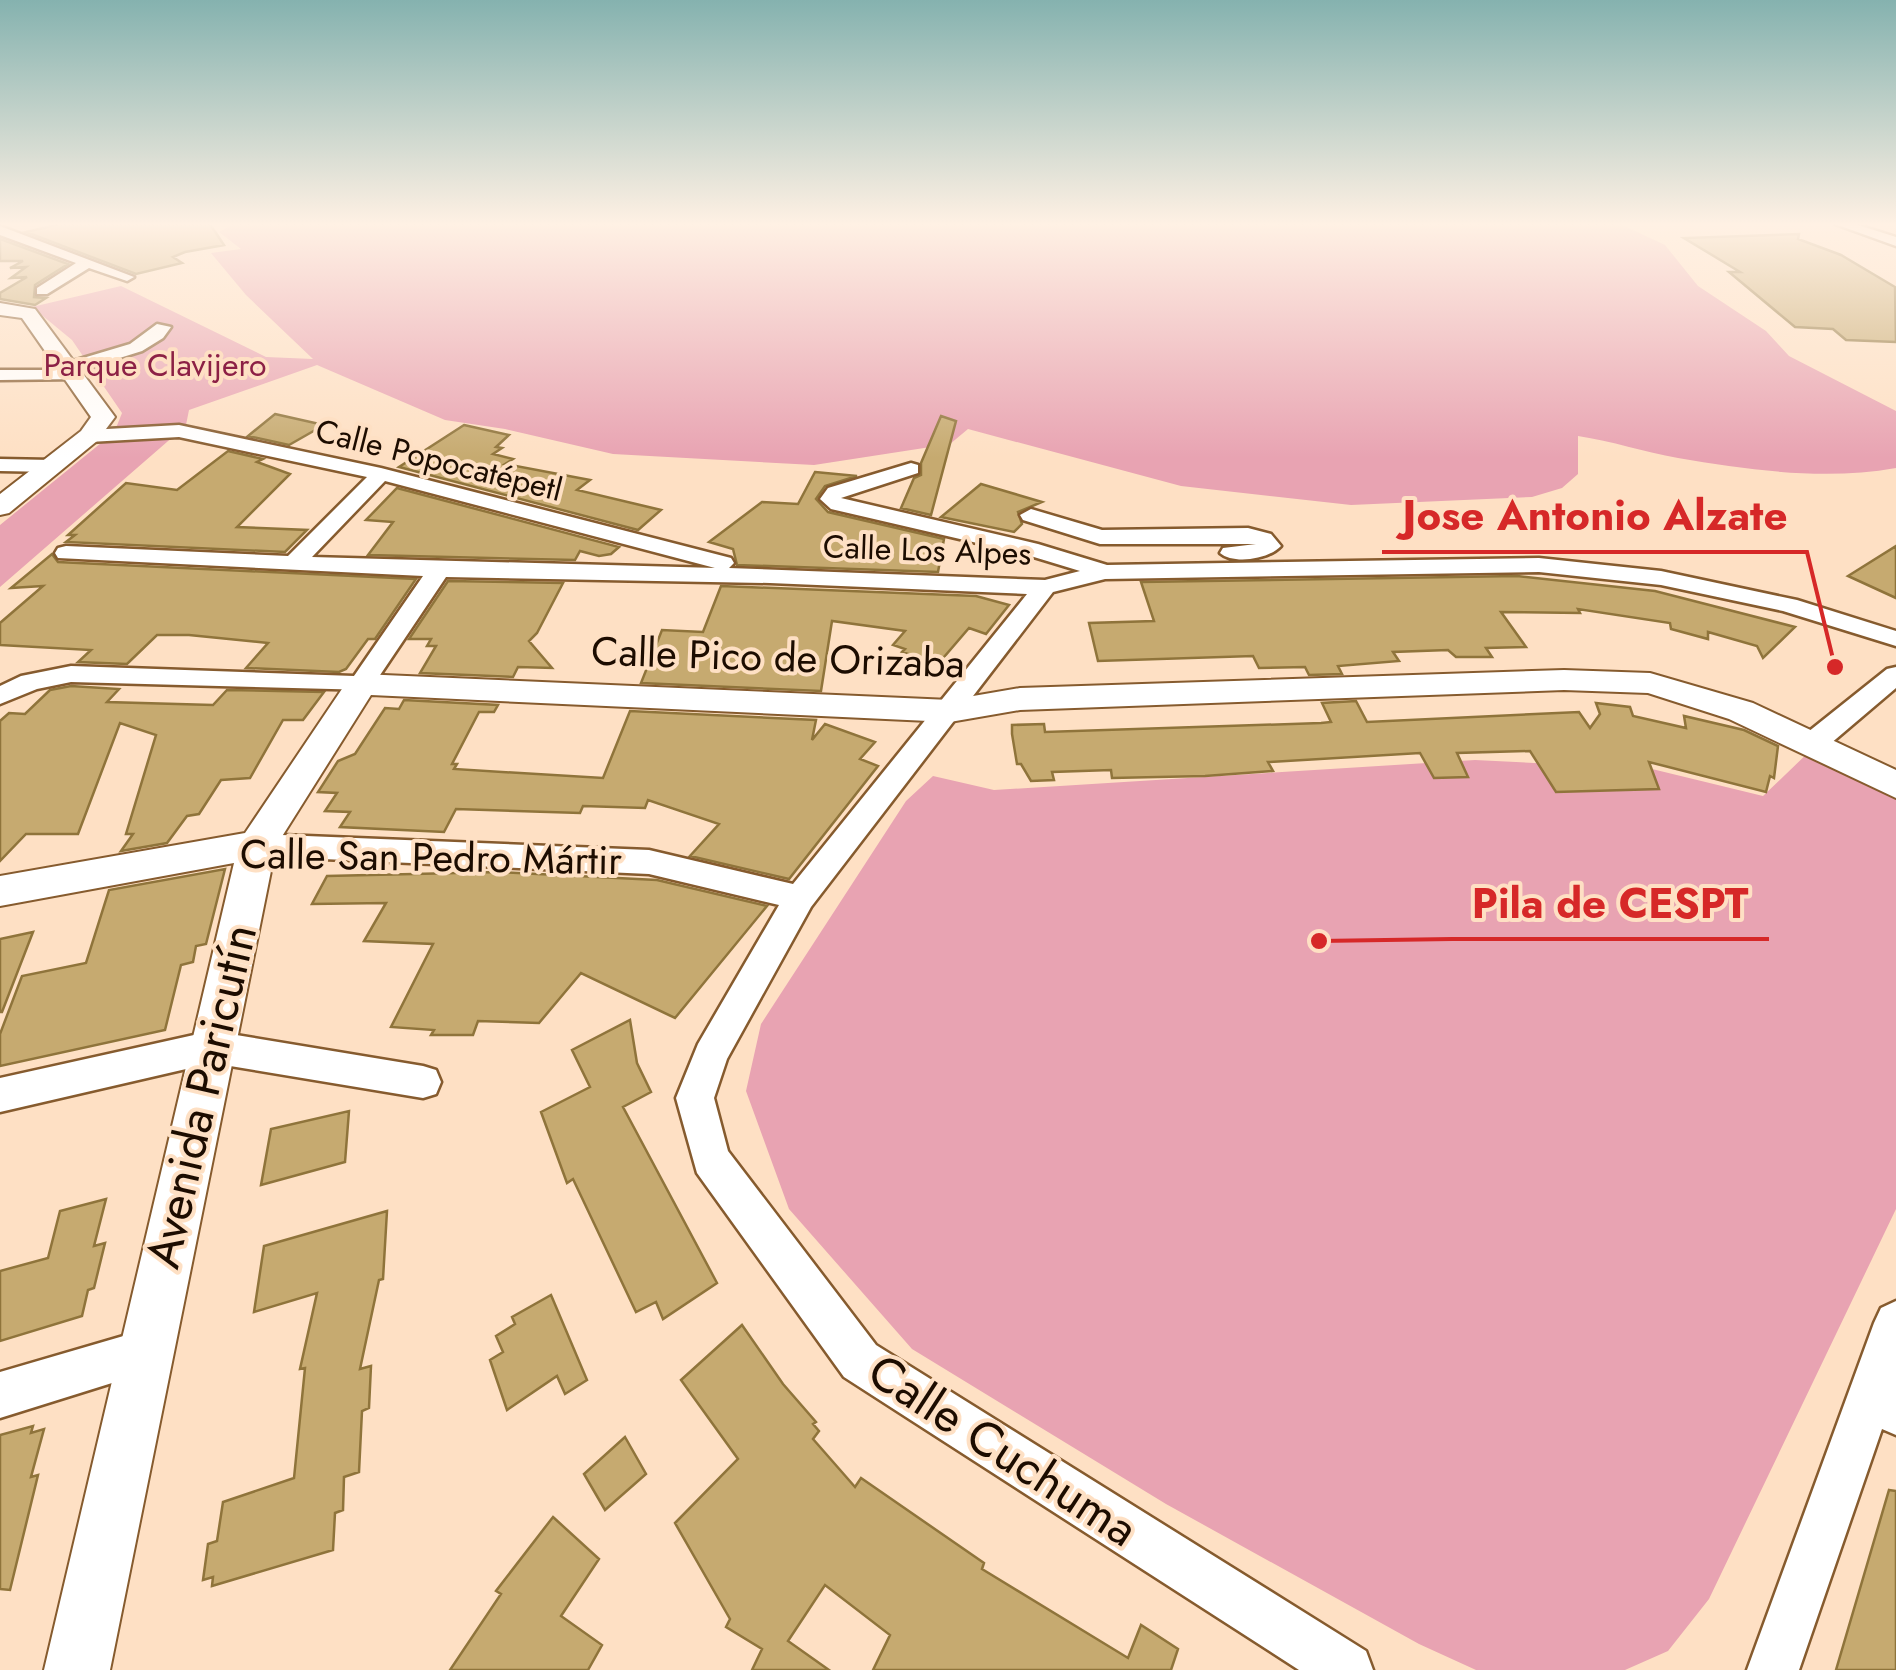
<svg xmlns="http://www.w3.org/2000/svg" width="1896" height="1670" viewBox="0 0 1896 1670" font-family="Jost,sans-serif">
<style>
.green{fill:#e8a3b2}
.building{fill:#c6aa70;stroke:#8f743b;stroke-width:2.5}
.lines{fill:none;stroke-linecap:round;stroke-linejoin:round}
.minor-casing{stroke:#865b2e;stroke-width:5}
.tertiary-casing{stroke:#865b2e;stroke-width:4}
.minor{fill:#fff;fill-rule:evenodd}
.tertiary{fill:#fff;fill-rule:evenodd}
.labels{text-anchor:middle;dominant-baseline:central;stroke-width:8;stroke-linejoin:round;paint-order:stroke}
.far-park-label{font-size:32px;fill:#8c2045;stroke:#fee0c4}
.far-street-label{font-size:32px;fill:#1c0c00;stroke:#fee0c4}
.street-label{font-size:40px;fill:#1c0c00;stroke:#fee0c4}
.near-street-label{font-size:48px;fill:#1c0c00;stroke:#fee0c4}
.leader{fill:none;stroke:#d62828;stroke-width:4}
.callout-dot{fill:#d62828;stroke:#fee0c4;stroke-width:4}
.callout-label{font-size:42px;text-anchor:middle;font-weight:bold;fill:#d62828;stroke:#fee0c4;stroke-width:8;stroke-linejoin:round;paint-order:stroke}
</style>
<rect width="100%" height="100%" fill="#fee0c4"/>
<path class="green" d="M234,224H1620L1665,245L1698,286L1766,331L1789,356L1896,411V468C1824,481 1750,470 1678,458C1644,452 1612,441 1578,436V474L1562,488L1532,497L1351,505L1181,486L968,429L950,444L814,465L613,454L505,429L445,420L317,365L189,410L186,425L116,428L122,413L72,340L32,307L121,286L266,357L313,359L246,295L211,253L241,249L219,232Z
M175,435L0,587V525L106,439Z
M1811,750L1896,799V1209L1709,1599L1668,1651L1625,1670H1476L1419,1644L1166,1504L912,1349L789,1209L746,1091L761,1024L906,801L933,776L994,790L1475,760L1652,769L1763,796Z"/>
<path class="building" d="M60,224H210L224,245L185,252L173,257L182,263L136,274L26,232Z
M1799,234L1798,239L1841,255L1895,287L1896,342L1846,340L1833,329L1795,327L1729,272H1740L1684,238Z
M0,239L68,264L35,285L34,297L46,298L35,305L0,299V293L27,277L11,278L26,267L10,268L23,261H0Z
M275,414L324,425L289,445L248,436Z
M941,416L956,421L931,515L901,508L914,478L921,475V463Z
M464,425L509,435L496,447L502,448L493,454L513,459L505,464L590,480L577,490L661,510L638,530L399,467Z
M228,451L263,459L257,462L290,474L237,527L307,530L285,552L66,542L75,535H68L126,483L177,490Z
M815,472L857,476L825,486L816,499L828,512L944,539L938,572L737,565L733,549L709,542L762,502L798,504Z
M981,484L1042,502L1018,512L1022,524L1014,532L941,517Z
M397,488L619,547L611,554L599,556L580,551L575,560L368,555L393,522L366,520Z
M1896,546V598L1848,576Z
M52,554L58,562L416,579L375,639H368L346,669L339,672L246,668L268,643L189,635H157L127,664L78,662L91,650L0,645V623L43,586L11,588Z
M1517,576L1655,591L1795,627L1763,658L1757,646L1708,632V639L1671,629L1670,623L1578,609L1580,613L1501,612L1526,647L1486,648L1492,657H1456L1448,650L1393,652L1399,661L1338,666L1342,674L1309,675L1305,667L1259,668L1253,656L1098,661L1089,623L1154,621L1141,582Z
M448,581L563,583L537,633L529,641L552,668L518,667L513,677L420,673L436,646H427L431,639H409Z
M721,586L976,596L1009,605L986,634L969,628L938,664L902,652L905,649L893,645L905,631L832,621L821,691L641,683L662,630L703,632Z
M71,686L119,689L107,702L213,705L227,690L324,692L303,720H283L250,778L221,780L199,814L187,816L167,843L121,851L133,834H126L156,735L120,723L78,834H26L0,861V721L9,713L25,714L50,690Z
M404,700L498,705L494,712H479L452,764H457L454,769L603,778L630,711L816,720L812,740L825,724L875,742L860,759L878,766L789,879L690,856L719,824L648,800L645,808L583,806L580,813L456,809L444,832L340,827L350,812L325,811L337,793L318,792L338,761L355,754L385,708L399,709Z
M1356,701L1367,722L1579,712L1590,728L1600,714L1596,703L1630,707L1633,716L1686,728L1684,716L1744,730L1778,746L1774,778L1770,776L1766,792L1649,762L1659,789L1556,792L1530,751L1457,753L1468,777L1434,778L1420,753L1268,762L1273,771L1205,776L1112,778L1111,770L1052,772L1054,780L1031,781L1021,764H1017L1012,734V725L1044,724L1045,732L1321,723L1331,722L1322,703Z
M225,869L206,944L196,946L193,962L181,965L165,1030L0,1066V1034L22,976L86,963L109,890Z
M500,872L657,880L767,906L675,1018L581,973L539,1023L478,1021L473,1035H431L434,1030L391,1027L433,944L364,941L386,903L312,904L327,876Z
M33,932L2,1012H0V939Z
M630,1020L637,1063L651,1092L623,1107L717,1283L663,1319L656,1302L636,1312L573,1179L567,1183L541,1112L590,1087L572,1050Z
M349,1111L345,1162L261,1185L271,1129Z
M106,1199L94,1246L105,1243L94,1288L88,1290L82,1316L0,1341V1271L48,1258L60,1211Z
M387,1211L383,1279L379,1280L360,1369L371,1366L369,1408L362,1411L359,1472L344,1477L343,1510L335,1513L333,1550L212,1586L213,1577L203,1580L208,1544L217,1541L223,1502L294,1478L305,1368L300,1369L317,1293L254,1312L264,1246Z
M551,1295L587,1380L565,1394L557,1376L507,1410L490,1360L503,1352L496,1336L515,1324L512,1317Z
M742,1325L783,1384L816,1422L813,1424L819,1431L813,1439L855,1487L861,1478L984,1563L982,1569L1128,1658L1141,1625L1178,1649L1171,1670H873L890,1635L825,1585L788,1641L829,1670H752L762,1649L726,1627L730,1619L675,1523L738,1459L681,1380Z
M33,1426L31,1433L44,1429L31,1477L38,1475L10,1590L0,1589V1435Z
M625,1437L646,1474L605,1510L584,1474Z
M1889,1490L1896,1491V1670H1836Z
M553,1517L599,1559L561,1616L602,1645L588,1670H450L501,1594L496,1591Z"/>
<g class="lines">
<defs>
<path id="minor" d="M1835,224H1855L1896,237V246Z
M0,226L134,277L127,281L89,268L47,294H37V288L76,263L0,235Z
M157,324L171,327L163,338L142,351L78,371L83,375L80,379L0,380V370H62L63,364L130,344Z
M179,425L381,468L731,558L734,563L729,568L1045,580L1080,571L1024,554L831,509L820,499L828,488L911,463L918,465V473L841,498L1038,544L1107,565L1539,558L1661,571L1797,600L1896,631V646L1783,611L1661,585L1539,572L1105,579L1053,592L811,907L727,1059L714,1098L728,1151L876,1345L1366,1651L1373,1670H1299L844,1377L697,1173L676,1098L698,1044L779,905L649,874L257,856L246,853L242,845L246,837L257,834L649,850L793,884L1027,594L770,583L446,577L370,690L71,682L37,689L0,704V686L21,676L71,666L354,676L423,576L58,558L55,553L58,548L66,546L288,556L367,477L179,437L89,442L79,436L89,430ZM385,481L715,568H716L312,557Z
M0,459L52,460L62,466L52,472L0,471Z
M1031,509L1102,530L1248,528L1271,534L1281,546C1269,559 1234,565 1220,553L1223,548L1256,544H1100L1023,520L1020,515Z
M1896,667V688L1823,750H1803L1799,743L1803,736L1887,669Z
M212,1031L423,1066L436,1070L441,1082L436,1094L423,1098L212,1063L0,1112V1078Z
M1896,1301V1435L1882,1429L1799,1670H1747L1874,1323L1881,1308Z
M144,1330L160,1336L166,1352L160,1368L0,1418V1372Z"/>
<path id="tertiary" d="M0,303L35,309L115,417L97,441L9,513L0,515V494L81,431L91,417L22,318L0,315Z
M1564,670L1650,673L1753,703L1896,770V798L1729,719L1648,693L1564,690L1020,710L950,722L371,695L276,846L110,1670H44L234,863L0,906V876L245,833L350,677L361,674L950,700L1020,688Z"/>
</defs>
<use href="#minor" class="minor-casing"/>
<use href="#tertiary" class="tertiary-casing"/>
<use href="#minor" class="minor"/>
<use href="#tertiary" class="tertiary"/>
</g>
<linearGradient id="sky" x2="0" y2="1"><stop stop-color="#85b2af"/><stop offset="0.49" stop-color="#fff1e4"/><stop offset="1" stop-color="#fff1e4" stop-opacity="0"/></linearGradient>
<rect width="1896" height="458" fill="url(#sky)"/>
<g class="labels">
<g class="far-park-label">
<text x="155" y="365">Parque Clavijero</text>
</g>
<g class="far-street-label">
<text transform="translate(439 460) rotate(14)">Calle Popocatépetl</text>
<text transform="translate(927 550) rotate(2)">Calle Los Alpes</text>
</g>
<g class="street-label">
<text transform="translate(778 657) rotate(2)">Calle Pico de Orizaba</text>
<text transform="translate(431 857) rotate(1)">Calle San Pedro Mártir</text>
</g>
<g class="near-street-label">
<text transform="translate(201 1096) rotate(-77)">Avenida Paricutín</text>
<text transform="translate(1003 1450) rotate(33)">Calle Cuchuma</text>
</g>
</g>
<path class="leader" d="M1835 667L1807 552H1382M1319 941L1452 939H1769"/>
<g class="callout-dot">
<circle cx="1835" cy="667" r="10"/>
<circle cx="1319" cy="941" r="10"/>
</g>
<g class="callout-label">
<text x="1595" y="530">Jose Antonio Alzate</text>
<text x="1610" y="918">Pila de CESPT</text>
</g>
</svg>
